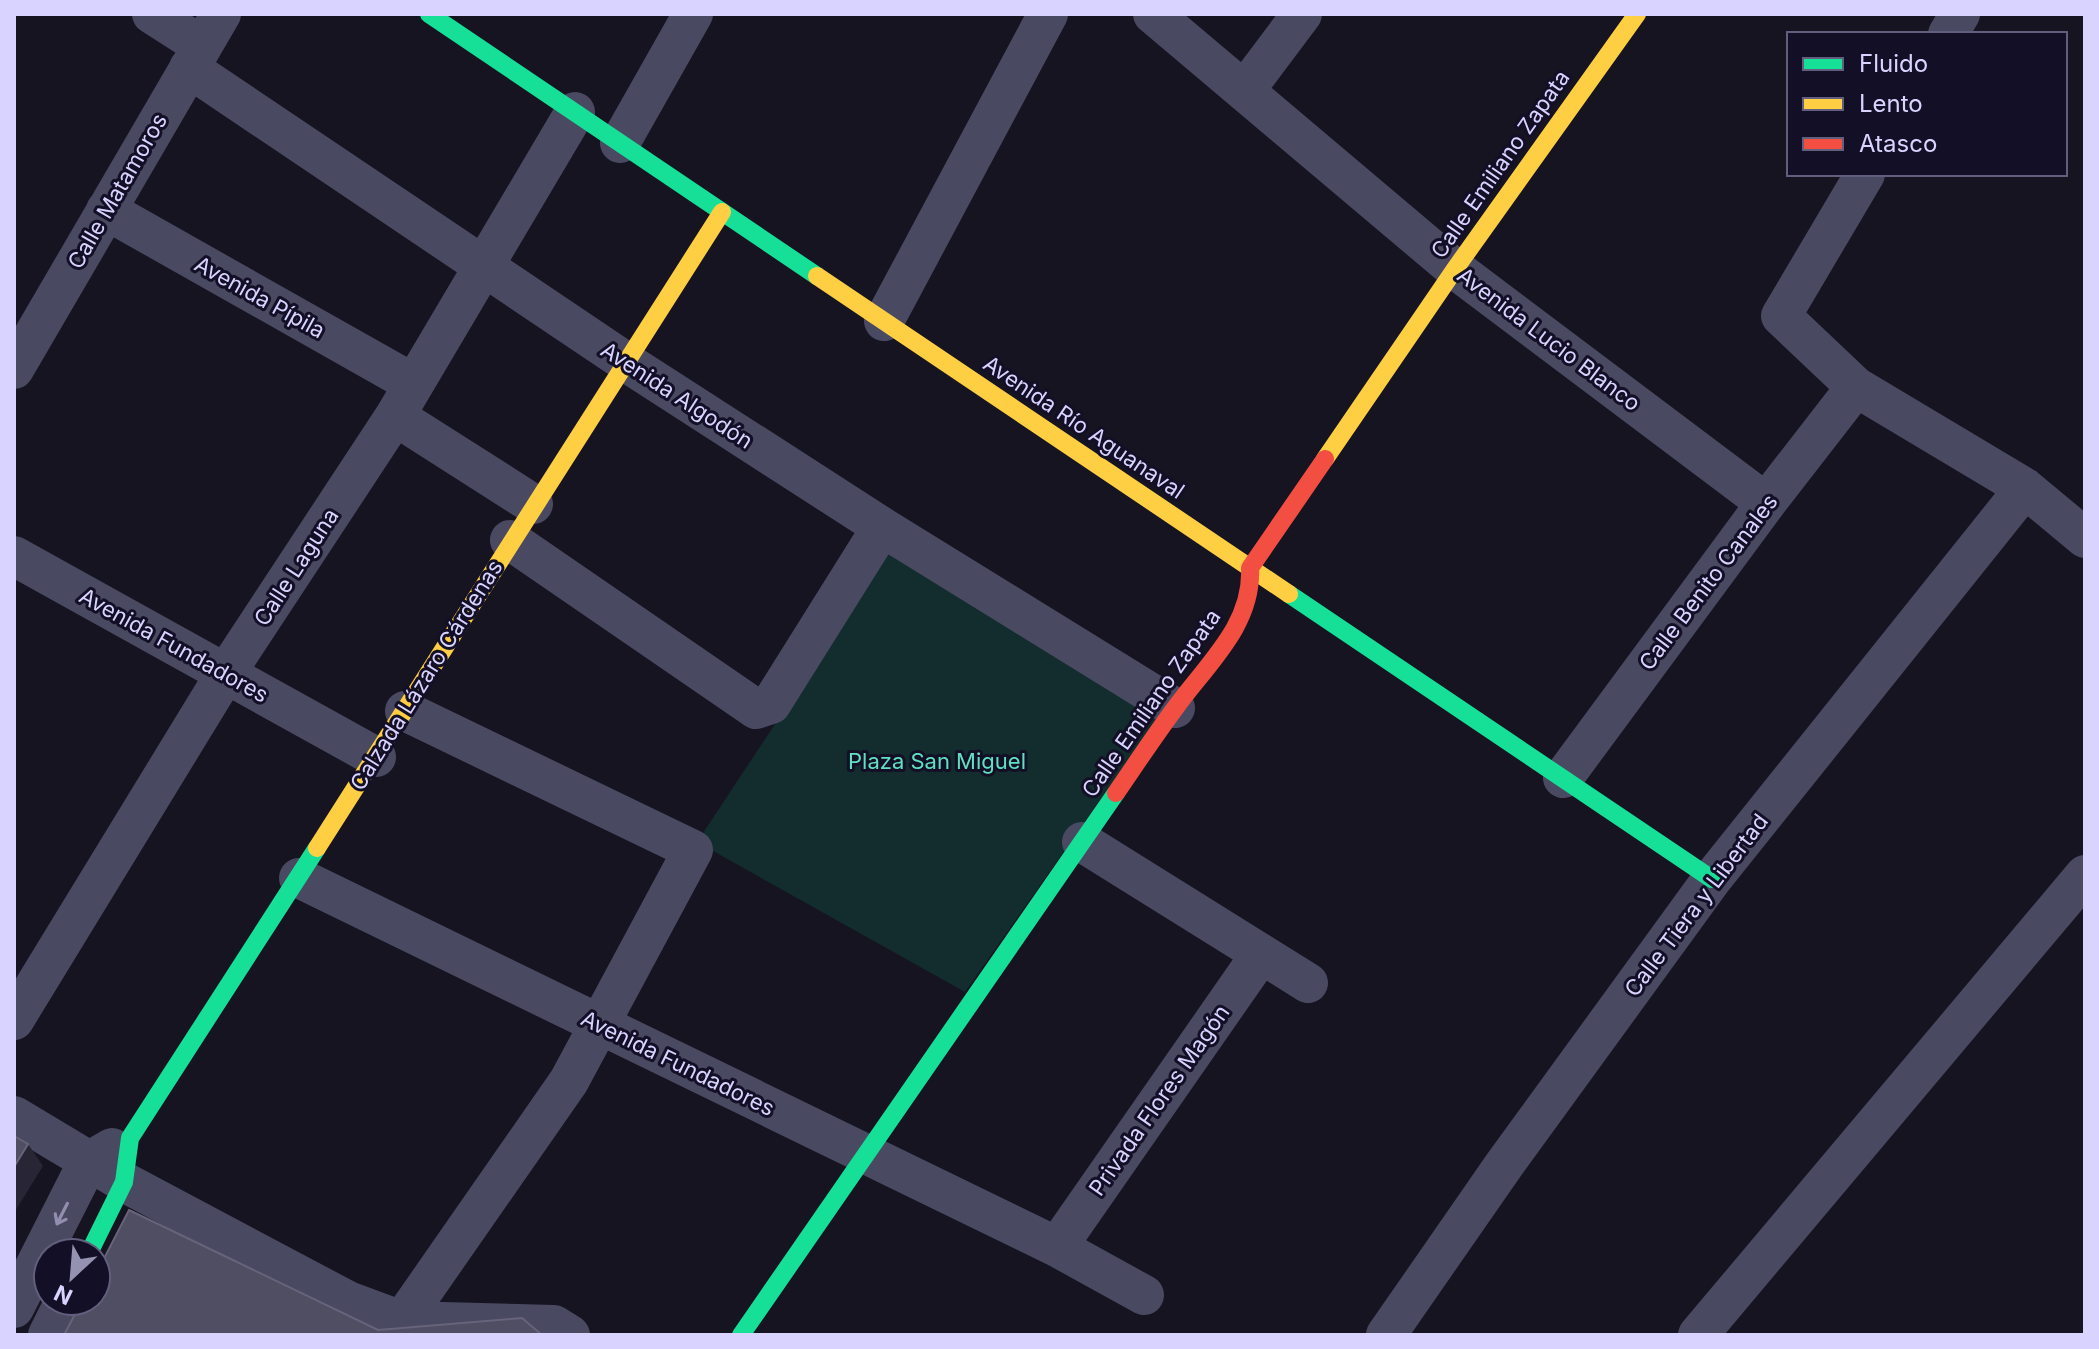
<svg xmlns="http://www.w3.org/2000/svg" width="2099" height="1349" viewBox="0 0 2099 1349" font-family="Inter,sans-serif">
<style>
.green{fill:#132c2d}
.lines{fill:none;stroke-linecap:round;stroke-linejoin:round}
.street{stroke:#4a4962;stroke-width:40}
.fast{stroke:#16e098;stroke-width:18}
.slow{stroke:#ffcf43;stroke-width:18}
.jam{stroke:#f24e42;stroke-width:18}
.shaded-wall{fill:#282635}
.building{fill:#504e63;stroke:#66637b;stroke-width:2}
.oneway{stroke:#928eb0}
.labels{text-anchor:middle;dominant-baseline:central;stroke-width:6;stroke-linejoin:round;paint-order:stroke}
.street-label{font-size:22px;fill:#d9d4ff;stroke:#130f26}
.park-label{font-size:22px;fill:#5fe0c0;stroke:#130f26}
</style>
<rect width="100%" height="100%" fill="#161421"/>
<path class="green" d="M894,544L1163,711L965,992L697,842Z"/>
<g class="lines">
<path class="street" d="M152,14L202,46
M1153,14L1455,269L1766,503
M1948,34L1960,14
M189,68L626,362L882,527L1175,708
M1245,90L1302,14
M620,143L693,14
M1865,174L1781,316L1856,387L2025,488L2085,538
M106,210L414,384
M884,321L1048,14
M14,369L221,14
M395,416L533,504
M510,540L756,709L771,704L882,527
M14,556L376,757
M1563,778L1766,503L1856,387
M1082,842L1308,983
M299,878L1057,1247L1144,1295
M14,1020L226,673L395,416L575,112
M14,1116L124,1182L348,1301L402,1321L554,1325L570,1335
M1057,1247L1261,954
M14,1308L88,1162L112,1148
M402,1321L569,1081L693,850L405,711
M48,1335L65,1301
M1386,1335L1504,1165L1712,879L2025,488
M1698,1335L2085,875"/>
<path class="fast" d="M429,14L817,276
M1289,594L1712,879
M89,1253L124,1182L130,1138L317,848
M741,1335L1116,793"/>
<path class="slow" d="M817,276L1289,594
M1325,459L1455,269L1637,14
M317,848L722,212"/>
<path class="jam" d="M1116,793C1136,764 1155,735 1176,707C1207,664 1253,625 1250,568L1325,459"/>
</g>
<path class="shaded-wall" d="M28,1144L43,1166L14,1213V1167Z"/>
<path class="building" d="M14,1136L28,1144L14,1167Z
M129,1210L378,1330L522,1318L542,1335H64L82,1301H96V1274Z"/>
<defs><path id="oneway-shaft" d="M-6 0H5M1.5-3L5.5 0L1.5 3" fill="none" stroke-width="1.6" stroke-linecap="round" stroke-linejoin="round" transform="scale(2)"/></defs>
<use class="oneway" href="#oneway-shaft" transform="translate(62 1214) rotate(117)"/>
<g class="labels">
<g class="street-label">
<text transform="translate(1500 164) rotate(-55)">Calle Emiliano Zapata</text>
<text transform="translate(117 191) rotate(-60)">Calle Matamoros</text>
<text transform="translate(260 297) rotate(29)">Avenida Pípila</text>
<text transform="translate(1549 339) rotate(37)">Avenida Lucio Blanco</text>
<text transform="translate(677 395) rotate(33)">Avenida Algodón</text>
<text transform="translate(1084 427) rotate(34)">Avenida Río Aguanaval</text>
<text transform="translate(296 567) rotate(-57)">Calle Laguna</text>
<text transform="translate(1708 582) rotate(-53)">Calle Benito Canales</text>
<text transform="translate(174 645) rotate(29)">Avenida Fundadores</text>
<text transform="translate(426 675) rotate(-58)">Calzada Lázaro Cárdenas</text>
<text transform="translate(1151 703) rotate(-55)">Calle Emiliano Zapata</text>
<text transform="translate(1696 905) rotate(-53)">Calle Tiera y Libertad</text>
<text transform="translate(678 1063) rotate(26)">Avenida Fundadores</text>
<text transform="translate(1159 1100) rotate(-55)">Privada Flores Magón</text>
</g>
<g class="park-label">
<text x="937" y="761">Plaza San Miguel</text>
</g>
</g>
<rect width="2099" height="1349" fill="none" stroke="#d9d4ff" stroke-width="32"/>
<rect x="1787" y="32" width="280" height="144" fill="#130f26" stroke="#625e7d" stroke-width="2"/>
<rect x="1803" y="58" width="40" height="12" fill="#16e098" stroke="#625e7d" stroke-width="2"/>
<text x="1859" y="72" font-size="24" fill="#d9d4ff">Fluido</text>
<rect x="1803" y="98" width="40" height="12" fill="#ffcf43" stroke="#625e7d" stroke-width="2"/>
<text x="1859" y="112" font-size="24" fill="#d9d4ff">Lento</text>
<rect x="1803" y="138" width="40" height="12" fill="#f24e42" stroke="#625e7d" stroke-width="2"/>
<text x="1859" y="152" font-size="24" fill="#d9d4ff">Atasco</text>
<g transform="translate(72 1277) rotate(206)"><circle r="38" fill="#130f26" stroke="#625e7d" stroke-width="2"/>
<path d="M0-6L14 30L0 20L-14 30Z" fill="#9591b1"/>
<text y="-12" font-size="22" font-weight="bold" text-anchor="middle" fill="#d9d4ff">N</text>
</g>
</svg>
